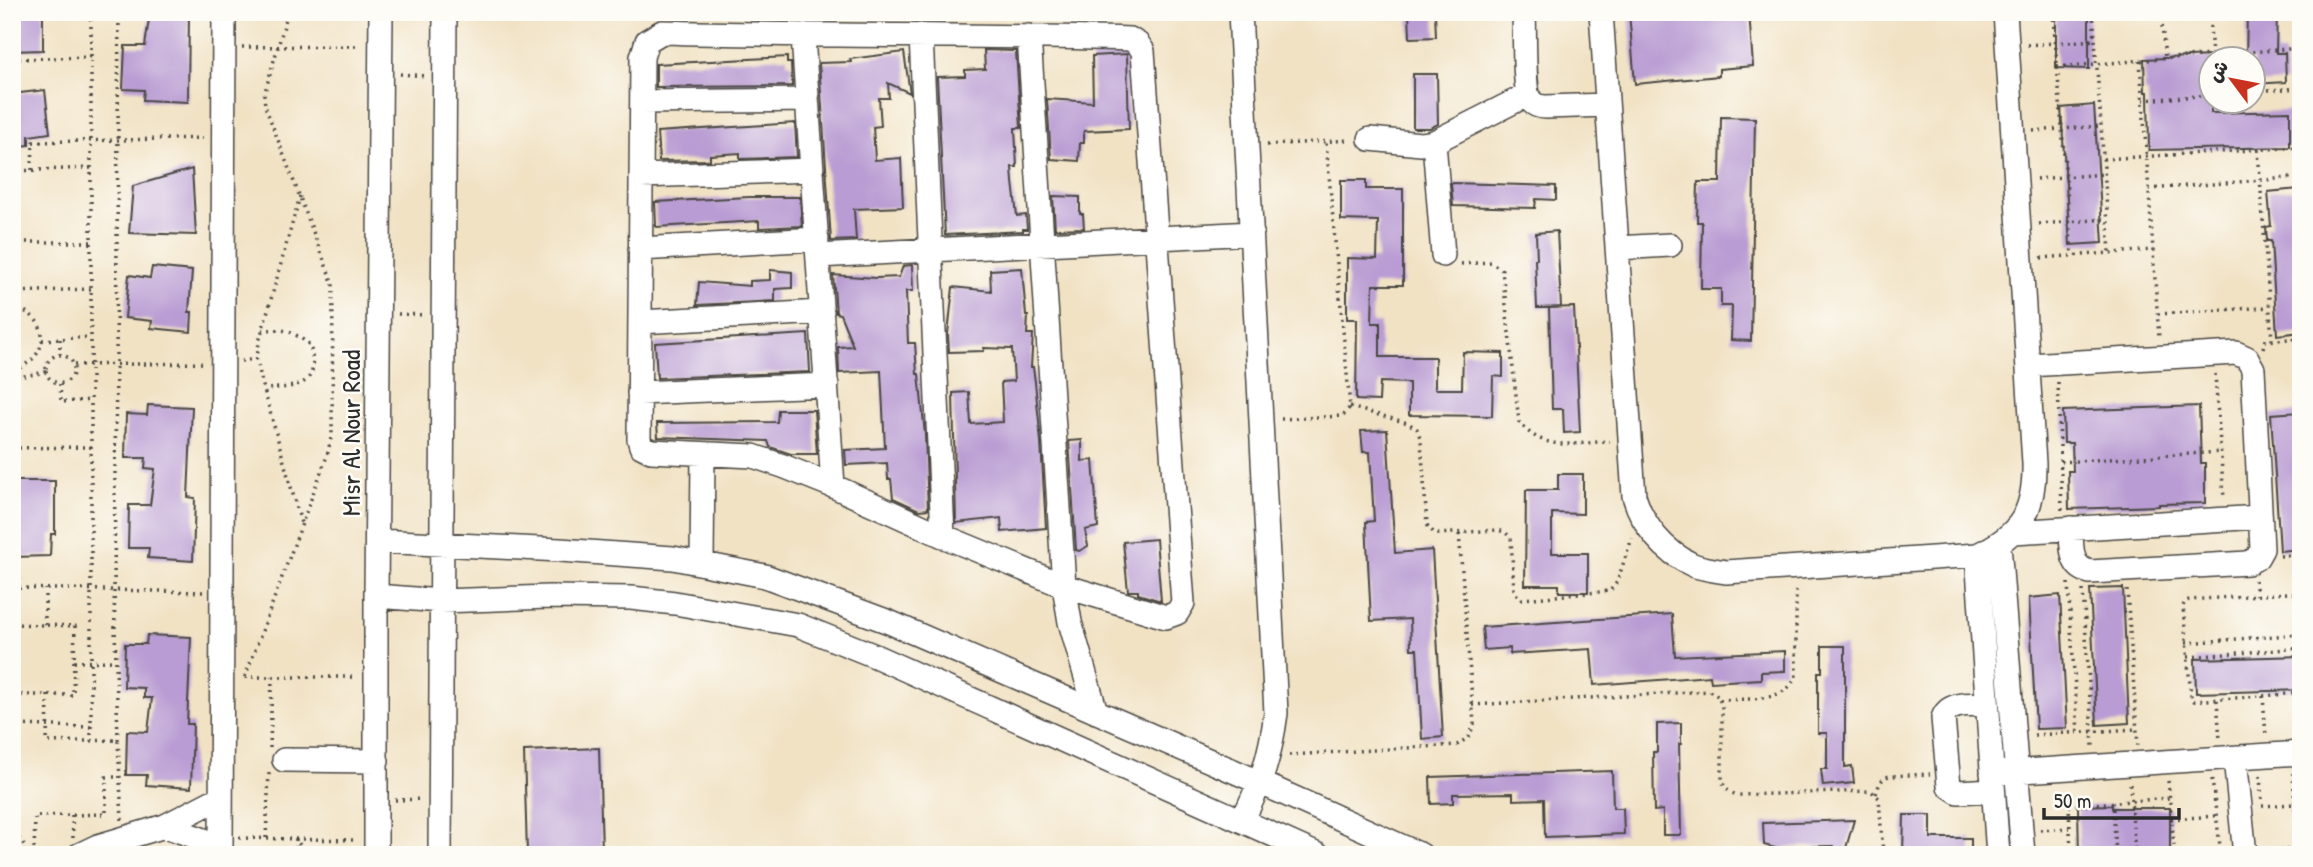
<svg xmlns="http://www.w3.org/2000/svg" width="2313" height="867" viewBox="0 0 2313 867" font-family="'Patrick Hand','Playpen Sans Arabic',sans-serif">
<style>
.building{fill:#b99cd3}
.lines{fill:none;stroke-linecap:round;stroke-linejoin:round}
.minor-casing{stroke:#494642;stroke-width:26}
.path{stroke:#494642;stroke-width:3.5;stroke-dasharray:2 5;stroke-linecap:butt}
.minor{stroke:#fff;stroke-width:23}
.labels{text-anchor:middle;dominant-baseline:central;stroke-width:5;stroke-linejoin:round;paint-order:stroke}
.street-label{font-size:26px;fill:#2b2b2b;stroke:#fdfcf7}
</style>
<rect width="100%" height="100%" fill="#fdfcf7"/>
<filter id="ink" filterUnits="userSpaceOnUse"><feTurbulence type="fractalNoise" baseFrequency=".0143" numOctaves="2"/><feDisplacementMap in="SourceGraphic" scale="14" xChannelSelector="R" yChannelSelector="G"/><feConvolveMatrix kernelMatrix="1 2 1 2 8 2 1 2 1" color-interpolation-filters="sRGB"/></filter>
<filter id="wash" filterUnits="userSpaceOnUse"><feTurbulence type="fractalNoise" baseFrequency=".00686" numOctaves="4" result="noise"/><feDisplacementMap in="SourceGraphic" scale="28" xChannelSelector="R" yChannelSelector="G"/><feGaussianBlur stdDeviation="1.57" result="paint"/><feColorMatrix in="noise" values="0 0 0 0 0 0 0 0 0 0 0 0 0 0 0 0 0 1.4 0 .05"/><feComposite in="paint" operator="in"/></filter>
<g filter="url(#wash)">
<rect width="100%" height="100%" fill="#f1e2c4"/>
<g id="blocks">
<path class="building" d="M12,12H43V50L12,51Z
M150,12H189L188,102L143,100L144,90L123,89L125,46H145Z
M1409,12H1435L1436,37L1410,38Z
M1629,12H1749L1753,66L1719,69V76L1635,84Z
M2056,12H2089V69L2056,68Z
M2247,12H2277L2276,53H2285L2286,82L2253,84V60H2246Z
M984,50L1016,51L1021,128H1015L1017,167H1012L1013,182L1017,216L1026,215L1027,229H1023V231L945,235L937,77L965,76V70L985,69Z
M904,52L910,93L888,83L889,98H879L881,126L873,127L875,160L901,158L903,207L854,209L856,240L831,241L819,63L851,62L850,59Z
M1127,54L1129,129L1084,131V143H1080L1079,161L1051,159L1047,99L1093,102L1092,56Z
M2211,56V113L2290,111V147L2149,150L2148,92H2145L2144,59Z
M787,57V63H791L792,86L656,87V64Z
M1413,74H1437L1438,124L1430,128H1413Z
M45,90L50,133L29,136V145L12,147V94Z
M2094,105L2103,243L2070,245L2061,108Z
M1721,117L1755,118L1751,341L1731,340L1732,306H1721V289H1701L1702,222H1697L1698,182H1720Z
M795,123L797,157L740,159V153L710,155V160L659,161L657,132Z
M192,169L196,235L129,233L133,186Z
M1341,180H1366V189H1403V285H1373L1372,323H1380V357H1435V389H1462L1463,352L1503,353V377L1493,376L1492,416L1409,415V383L1380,382L1379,401L1356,400L1357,319H1347V258L1377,259L1378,221L1341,220Z
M1451,183L1556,186V200L1536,199L1535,208L1453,206Z
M2299,189L2301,213V332L2277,335L2271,241H2267L2266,227L2271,226L2268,192Z
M1053,196L1080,197V214H1083L1084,228L1055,229Z
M749,197H800L802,226L759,228V221L656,227L655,202Z
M1557,231L1561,307L1537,308L1535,259H1537L1536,233Z
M912,265L913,291H906L908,343H915L917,374H919L925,435L928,509L919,510L893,498L891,479H888L887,463L846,465L845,450L885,448L881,371L839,373L838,347L853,346L840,314L836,313L833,275L876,278L899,277L903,266Z
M152,267L192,271L189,312H192L191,332L151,328L152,321L125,318L129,275L150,278Z
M1022,268L1026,316H1028L1027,334H1033L1031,367H1033L1035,382L1041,442L1046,528L1002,532L1001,518L956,523L953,393L969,392L971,424L1003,422L1001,382L1014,381L1012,349L984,348V351L949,352L948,334L953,287L991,291L990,270Z
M770,270L792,272V288L775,289V301L697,305L699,282L750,286V281L770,280Z
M1574,307L1580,432L1564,433L1563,409H1552L1549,308Z
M808,334L810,372L657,378L655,343Z
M148,405L192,407L188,497L195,498L193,561L148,558L149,548H128L129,505H150L155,469L145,468L146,458H125L126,414L147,415Z
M2199,406L2201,463H2205V503L2159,504V506L2069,509L2068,471H2073L2072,443H2064L2063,411Z
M778,410H814L817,454H791L770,447L768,441L658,437L657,423L777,422Z
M2301,412V549L2280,551L2271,414Z
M1387,430L1395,553L1432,550L1443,737L1422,739L1417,649H1411L1410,619L1371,621L1366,522L1374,521L1370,452H1363L1361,431Z
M1082,440V461L1093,460L1098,527L1085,530L1088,546L1079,551L1076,550L1069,441Z
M1558,474H1583V514L1552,513V553H1588V592H1559V585H1525L1526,490H1558Z
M12,481H55V534H51L50,556L12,557Z
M1156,539L1161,601L1138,594V591H1128L1123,542Z
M2123,588L2129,723L2097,725L2090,589Z
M2060,595L2067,728L2036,729L2029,598Z
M1672,614L1675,656L1785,651V671L1761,672V679L1711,682L1710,676L1594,685L1591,649L1510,654V648L1484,650L1482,627Z
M147,635L191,637L187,724H193L191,788L146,785L147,775H126L127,731L148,732L152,698H144V688L124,687L125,644H146Z
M1822,646H1845V767L1852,766L1854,783L1823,786L1821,769H1827V733H1818V672H1822Z
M2301,656V690L2196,693L2195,659Z
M1681,723V744H1679L1681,835H1663V810L1654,811L1653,752H1657V724Z
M599,748L602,850L527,853L524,751Z
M1612,771L1613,808H1623L1624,834L1545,837L1544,799L1513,800V793L1453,794V803L1431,804L1430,777Z
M2112,805V808H2170V855H2079L2078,806Z
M1904,815H1931V838H1971V855H1903Z
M1854,820L1844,855H1833V846L1786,847V851L1764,845L1763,823Z"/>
</g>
</g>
<g filter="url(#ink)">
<use href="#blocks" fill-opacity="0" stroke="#494642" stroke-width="2"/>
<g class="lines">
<defs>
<path id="minor" d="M1240,12L1276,713C1270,758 1262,781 1242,821
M1524,12C1525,27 1523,93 1531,101C1535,106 1540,107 1546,107L1607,105
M1601,12L1634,496C1643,526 1664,552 1693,565C1703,569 1715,570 1726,572L1977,555C2021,535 2035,511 2034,463L2005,12
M662,32C818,37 974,34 1130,39L1138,44L1143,51L1183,603L1177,613L1166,617L1064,586L943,536L833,486L783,466L753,456L651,451L641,446L639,439L642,57L647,41Z
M921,35L943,536
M803,36L833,486
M1029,36L1064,586L1070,622L1096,712
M642,102L807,100
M1370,139L1421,144L1434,142L1527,95
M1434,142L1443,255
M641,176L812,170
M1617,248L1670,245
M640,249L817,239
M818,256L1252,233
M640,322L822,312
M2028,365L2236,353L2247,358L2253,369L2262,549L2257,558L2248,563L2090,572C2069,567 2072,546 2071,528
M639,393L827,385
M2014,532L2260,517
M377,541L560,550L673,558L765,576L889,622L1261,783L1421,855
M1999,545L2023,855
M1977,555L1998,855
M702,563L703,454
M376,596L441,601L549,597L631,598L675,603L798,625L875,656L1318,855
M1987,704C1972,705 1949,701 1943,718L1949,786L1958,792L1993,790
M2235,758L2245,855
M284,760L377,761
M1992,773L2301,753
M165,826L221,846
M79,855L98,846L165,826L221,797
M221,855L224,12
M376,855V596L381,12
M440,855L445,12"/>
</defs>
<use href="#minor" class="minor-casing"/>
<path class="path" d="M91,12V741
M2053,12L2072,256
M2093,12L2110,253
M2161,12L2165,59
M2209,12L2212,55
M2027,45L2095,40
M242,47L361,46
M12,59L91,57
M2140,61L2159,338
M2057,67L2301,48
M400,74L427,76
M2254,91L2301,88
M2143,100L2212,95
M2033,131L2101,126
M1267,145L1350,140
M2258,150L2272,340
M2103,159L2301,147
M32,170L33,142L206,138
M12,171L91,168
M2036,179L2105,174
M2149,189L2301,177
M300,196L259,342L257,359L261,379L301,523
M2039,224L2108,219
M12,242H91
M2041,258L2153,250
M1461,264L1491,262L1502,270L1519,422C1544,453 1575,443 1610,441
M12,292L91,289
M12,299L18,377L46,372
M12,307C51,315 52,356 16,369
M398,314L426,315
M2158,314L2269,307
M262,330C288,329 290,330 310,345C321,387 298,387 264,389
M60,339V354
M42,340L91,337
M2263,348L2265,341L2301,338
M46 369a14 14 0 1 1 28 0a14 14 0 1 1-28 0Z
M241,361L257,359
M74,365L205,363
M2215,374L2224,499
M2058,382L2062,511
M60,384L61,402L91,400
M1350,407L1408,423L1417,429L1421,440L1427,525L1434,533L1438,534L1497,530L1505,532L1511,538L1514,589L1518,597L1522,599L1610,591L1617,582L1632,538
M1281,419L1343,416L1350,407L1326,142
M12,448L91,447
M2061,462L2221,452
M2299,554L2301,572
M2280,556L2301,554
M19,571V588
M2255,580L2257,595
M2068,583L2078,732
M12,588L203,592
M2083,590L2093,746
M2127,590L2138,746
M2301,592L2189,600L2185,602L2183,606L2191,697L2194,701L2301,693
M12,624L75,626L73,695H12
M45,625V589
M2186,643L2301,634
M2188,657L2301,648
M74,662L116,661
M245,677L327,456L332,434L333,284L265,106L264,95L288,12
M245,677H356
M48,695L47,742L118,740L122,820
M2263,696L2266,736
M1720,700C1746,698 1787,704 1796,675V587
M2217,700L2220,740
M1472,705L1709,691L1718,696L1722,706V779C1724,789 1730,794 1740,795L1871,791L1879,798L1883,855
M12,725L91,727
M2034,735L2137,729
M118,740L114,590L119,12
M270,748L272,677
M1289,755L1457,745L1469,737L1474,724L1459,533
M2293,773L2298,855
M2260,776L2262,803
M2212,779L2221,855
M2168,781L2175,855
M2130,784L2135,855
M1876,794C1879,785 1880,779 1889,776L1930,774
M395,800L423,799
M2113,802L2116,855
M2262,806L2295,804
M72,815L73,838
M2171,819L2216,816
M2040,830L2069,828
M12,835C22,838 26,844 24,855
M239,838L357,840
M266,838L269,773
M2265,851L2298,849
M34,855L35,816L106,814V777H118
M296,855V839L306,855
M2071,855L2069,806L2169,798"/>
<use href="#minor" class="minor"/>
</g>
</g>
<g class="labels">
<g class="street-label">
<text transform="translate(350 433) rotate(-90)">Misr Al Nour Road</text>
</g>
</g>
<rect width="2313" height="867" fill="none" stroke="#fdfcf7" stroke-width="42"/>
<g transform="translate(2232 80) rotate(302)"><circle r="33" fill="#fdfcf7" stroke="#a9a8a5" stroke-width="2"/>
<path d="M0-5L12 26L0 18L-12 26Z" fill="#c8321e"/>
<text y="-10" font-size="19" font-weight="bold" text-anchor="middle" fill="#2b2b2b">ش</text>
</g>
<path d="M2044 808v10h135v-10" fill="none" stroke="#2b2b2b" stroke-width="3.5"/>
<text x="2054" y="808" font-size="21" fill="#2b2b2b" stroke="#fdfcf7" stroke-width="5" paint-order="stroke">50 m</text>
</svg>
